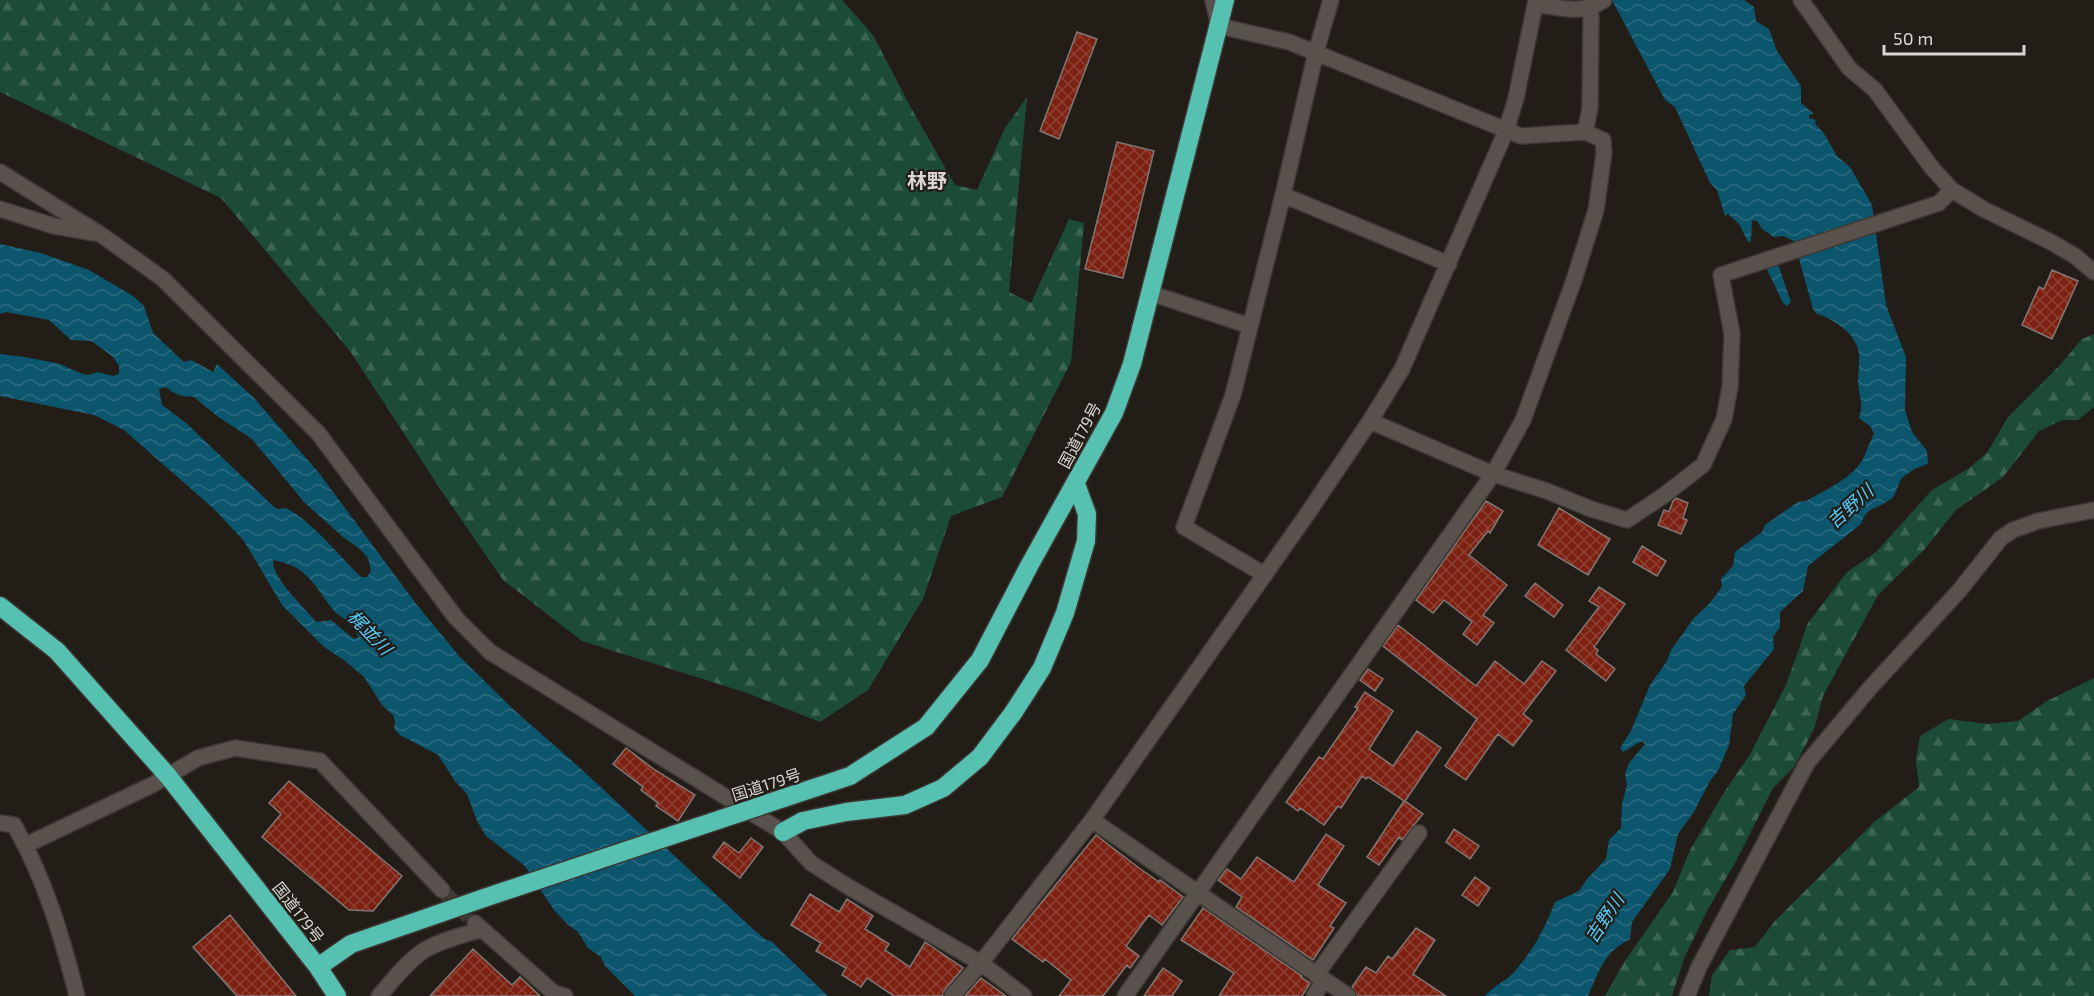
<svg xmlns="http://www.w3.org/2000/svg" width="2094" height="996" viewBox="0 0 2094 996" font-family="'Exo 2','Noto Sans JP',sans-serif">
<style>
.forest{fill:url(#forest-firs)}
.water{fill:url(#water-waves);fill-rule:evenodd}
.building{fill:url(#building-cross-hatch);stroke:#817774;stroke-width:1.5}
.lines{fill:none;stroke-linecap:round;stroke-linejoin:round}
.minor-tunnel{stroke:#3e3934;stroke-width:15;stroke-dasharray:15 8;stroke-linecap:butt}
.minor-casing{stroke:#3d3835;stroke-width:18}
.highway-casing{stroke:#3d3835;stroke-width:21}
.minor{stroke:#59524c;stroke-width:15}
.highway{stroke:#57c1b1;stroke-width:18}
.highway-bridge-casing{stroke:#3d3835;stroke-width:21;stroke-linecap:butt}
.highway-bridge{stroke:#57c1b1;stroke-width:18}
.labels{text-anchor:middle;dominant-baseline:central;stroke-width:4.5;stroke-linejoin:round;paint-order:stroke}
.street-label{font-size:16px;fill:#d9d5d1;stroke:#231d18}
.water-label{font-size:18px;font-style:italic;fill:#53cffd;stroke:#231d18}
.quarter-label{font-size:20px;font-weight:bold;fill:#d9d5d1;stroke:#231d18}
</style>
<defs>
<pattern id="forest-firs" width="22" height="20" patternUnits="userSpaceOnUse" patternTransform="scale(1.5)"><rect width="22" height="20" fill="#1c4c37"/><path d="M5 1l3.5 6h-7zM16 11l3.5 6h-7z" fill="#3c6553"/></pattern>
<pattern id="water-waves" width="16" height="10" patternUnits="userSpaceOnUse" patternTransform="scale(1.5)"><rect width="16" height="10" fill="#0b556d"/><path d="M0 5q4-4 8 0t8 0" fill="none" stroke="#2e6d81"/></pattern>
<pattern id="building-cross-hatch" width="8" height="8" patternUnits="userSpaceOnUse" patternTransform="scale(1.5)"><rect width="8" height="8" fill="#7c2112"/><path d="M0 0l8 8M0 8l8-8" fill="none" stroke="#8e4033"/></pattern>
</defs>
<rect width="100%" height="100%" fill="#231d18"/>
<path class="forest" d="M0,0H842L873,35L910,106L955,185L977,190L1005,128L1027,97L1009,292L1031,303L1069,219L1084,223L1071,362L1002,497L951,516L923,599L868,690L820,722L747,693L582,641L503,580L445,496L350,351L221,198L0,92Z
M2094,334V407L2078,420H2062L2039,431L2003,477L1956,510L1924,550L1878,595L1823,696L1814,729L1794,767L1773,788L1735,863L1708,909L1685,956L1672,996H1605L1625,961L1673,892L1690,850L1723,794L1749,756L1786,685L1808,623L1847,572L1876,552L1932,490L1968,469L1987,453L2008,417L2061,364L2082,339Z
M2094,678V996H1709L1712,975L1730,950L1755,947L1774,922L1874,822L1919,787L1916,760L1920,736L1949,719L1988,724L2018,721L2047,701Z"/>
<path class="water" d="M1612,0H1744L1754,7L1756,21L1769,29L1777,51L1801,86V103L1814,114L1809,115V118L1816,120L1815,124L1823,132L1837,156L1850,167L1872,205L1886,305L1906,357L1905,410L1912,432L1927,451L1928,464C1919,466 1905,473 1900,481C1896,489 1897,496 1888,501C1875,510 1867,506 1861,524L1808,566L1803,591L1780,612V627L1773,637L1774,649L1744,686L1746,695L1733,714L1729,745L1718,771L1710,781L1694,812L1678,834L1670,869L1632,922L1630,939C1603,953 1600,970 1588,996H1485C1493,986 1506,981 1514,972C1533,951 1545,928 1555,902L1579,891L1587,879L1606,859L1609,840L1621,828L1622,804L1627,785L1625,774L1629,763L1645,744L1642,741L1623,752L1620,748L1631,731L1650,685L1667,661L1671,650L1694,618L1709,604L1722,587L1721,579L1733,566L1735,552L1762,532L1765,525L1798,502L1806,501C1825,490 1854,478 1864,457C1867,449 1870,442 1874,434L1871,427L1859,418C1864,401 1859,398 1858,382C1858,372 1860,363 1859,354C1857,334 1834,319 1817,314L1813,309L1794,241L1783,236L1774,237L1762,229L1757,221L1752,220L1751,241L1748,242L1739,224L1728,214L1725,216L1717,190L1710,183L1675,107L1665,100Z
M0,244L41,253L89,270L133,296L144,306L153,333L184,362L191,360L213,372L217,364L254,398L319,473L417,605L459,656L514,710L578,766L753,929L766,940L771,941L828,996H635L605,966L601,957L588,948L578,932L567,924L554,910L525,866L486,836L477,821L467,794L455,781L438,755L400,735L394,729L395,722L393,715L382,705L364,677L344,660L324,647L282,605L244,541L214,509L124,430L94,415L0,396V354L25,357L60,364L80,373L88,375L98,372L113,376L119,374V366L113,357L100,347L91,341L71,340L49,320L6,312L0,314ZM166,387L172,392L182,396L194,397L217,416L252,439L304,502L343,537L360,549L368,558L371,571L367,577H361C336,553 316,525 286,508L277,509L273,506L185,422L162,405L159,389ZM273,560C311,567 314,588 336,613C341,617 347,620 351,624C354,627 356,633 359,637L354,639L331,620L316,622C305,608 271,577 273,560Z
M1777,261L1791,302L1787,306L1783,303L1765,265Z"/>
<path class="building" d="M1077,32L1097,39L1059,139L1040,131Z
M1117,142L1154,151L1123,278L1085,269Z
M2052,270L2078,281L2052,339L2022,325L2039,287L2044,289Z
M1676,498L1688,503L1683,518L1687,520L1681,534L1658,525L1664,510L1669,512L1673,501Z
M1486,501L1503,511L1490,533L1488,531L1469,555L1507,585L1483,615L1494,623L1477,645L1463,634L1472,622L1444,600L1433,613L1416,600Z
M1559,508L1610,539L1588,575L1538,545Z
M1642,546L1666,561L1657,576L1633,562Z
M1535,583L1563,605L1554,617L1525,596Z
M1599,587L1625,604L1594,647L1598,650L1596,654L1615,669L1606,681L1566,650L1599,607L1589,601Z
M1398,625L1476,686L1495,661L1524,684L1542,661L1556,671L1523,714L1532,721L1513,746L1498,734L1466,780L1445,766L1477,719L1383,646Z
M1368,669L1383,679L1375,691L1360,680Z
M1365,692L1393,711L1369,749L1393,766L1417,731L1441,748L1405,801L1423,814L1402,840L1399,837L1379,865L1367,857L1404,801L1368,777L1366,779L1362,776L1341,808L1338,806L1324,825L1300,808L1298,811L1286,802L1319,757L1323,759L1358,708L1355,707Z
M626,748L655,770L695,795L678,821L656,806L658,803L641,790L643,787L613,764Z
M289,781L402,876L373,911L349,910L262,837L281,814L269,803Z
M1454,829L1479,846L1470,859L1446,842Z
M1326,834L1344,846L1318,885L1346,903L1330,926L1334,928L1313,960L1236,907L1242,897L1218,880L1227,869L1241,879L1257,857L1294,882Z
M1096,835L1139,868L1159,882L1160,880L1183,897L1162,925L1149,915L1126,946L1139,956L1130,968L1127,965L1103,996H1059L1071,980L1045,959L1043,962L1012,939Z
M751,838L763,847L740,878L713,857L724,842L739,853Z
M1475,877L1490,888L1478,906L1462,895Z
M810,894L839,912L847,899L873,916L865,929L889,944L885,950L910,967L925,942L963,968L945,990L942,996H894L867,978L861,987L842,975L846,968L816,951L821,943L791,925Z
M1203,908L1302,976L1301,977L1310,983L1302,996H1219L1234,973L1181,940Z
M230,915L296,996H237L193,947Z
M1416,928L1435,940L1413,974L1446,996H1358L1352,987L1366,967L1376,973L1388,956L1392,959Z
M473,949L512,985L520,977L540,996H430Z
M1163,968L1182,981L1172,996H1144Z
M981,978L1006,996H965Z"/>
<g class="lines">
<path class="minor-tunnel" d="M442,890L474,922"/>
<defs>
<path id="minor" d="M1801,0L1849,68L1875,90L1932,168L1952,190L1985,210L2049,241L2075,256L2094,272
M1536,4C1561,8 1582,15 1604,0
M1585,132L1590,108L1591,17L1590,9
M0,172L100,234L163,279L318,433L456,618L490,652L783,832L811,863L847,886L981,963L1024,996
M1283,195L1449,264
M0,209L54,226L93,233
M1150,293L1250,326
M1370,421L1493,474L1547,491L1591,509L1627,520L1663,496L1703,465L1724,419L1730,387L1732,334L1721,275L1939,203L1952,190
M1265,575L1184,527L1233,395L1283,195L1316,52L1331,0
M1092,820L1348,996
M0,823L14,825C45,878 62,937 77,996
M26,845L152,785L198,758L235,748L320,761L442,890
M475,923L554,993L565,996
M1316,975L1419,833
M379,996C393,980 406,963 423,951C440,940 462,936 482,929
M952,996L981,963L1092,820L1308,513L1370,421L1402,369L1506,131L1516,98L1536,0
M1125,996L1493,474L1523,420L1574,280L1596,210L1604,153L1603,140L1585,132L1521,136L1289,42L1219,26L1213,0
M1314,996L1324,979
M1687,996L1699,967L1807,763L1870,688L1959,591L2001,538L2013,530L2038,521L2094,510"/>
<path id="highway" d="M0,606L57,651L168,776L318,967L337,996
M850,776L926,727L980,660L1029,566L1114,413L1132,364L1225,0
M783,832L803,821L846,812L905,805L943,788L980,757L1013,713L1042,668L1065,613L1086,541L1087,514L1076,484
M318,967L351,944L487,897"/>
</defs>
<use href="#minor" class="minor-casing"/>
<use href="#highway" class="highway-casing"/>
<use href="#minor" class="minor"/>
<use href="#highway" class="highway"/>
<defs>
<path id="highway-bridge" d="M487,897L850,776"/>
</defs>
<use href="#highway-bridge" class="highway-bridge-casing"/>
<use href="#highway-bridge" class="highway-bridge"/>
</g>
<g class="labels">
<g class="street-label">
<text transform="translate(1079 435) rotate(-62)">国道179号</text>
<text transform="translate(766 784) rotate(-18)">国道179号</text>
<text transform="translate(299 912) rotate(52)">国道179号</text>
</g>
<g class="water-label">
<text transform="translate(1850 506) rotate(-42)">吉野川</text>
<text transform="translate(370 632) rotate(46)">梶並川</text>
<text transform="translate(1604 918) rotate(-56)">吉野川</text>
</g>
<g class="quarter-label">
<text x="927" y="180">林野</text>
</g>
</g>
<path d="M1884 45v9h140v-9" fill="none" stroke="#d9d5d1" stroke-width="3"/>
<text x="1893" y="45" font-size="18" fill="#d9d5d1" stroke="#231d18" stroke-width="4.5" paint-order="stroke">50 m</text>
</svg>
